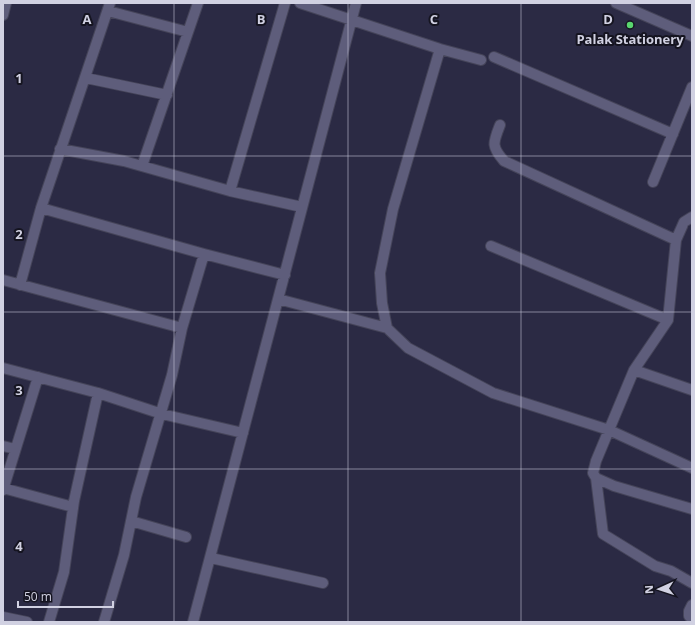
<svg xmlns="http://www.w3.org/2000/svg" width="695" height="625" viewBox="0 0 695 625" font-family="'Open Sans',sans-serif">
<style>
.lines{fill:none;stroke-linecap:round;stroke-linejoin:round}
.street-casing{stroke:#454459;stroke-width:12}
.secondary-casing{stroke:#454459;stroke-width:12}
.street{stroke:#5e5d7b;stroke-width:10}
.secondary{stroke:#5e5d7b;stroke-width:10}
.grid{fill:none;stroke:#d1d1e2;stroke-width:1;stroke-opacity:0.55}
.poi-dot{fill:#59d56f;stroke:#151420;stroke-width:1.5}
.labels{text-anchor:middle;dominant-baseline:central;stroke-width:4;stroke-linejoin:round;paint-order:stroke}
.poi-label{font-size:13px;font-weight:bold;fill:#d1d1e2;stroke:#151420}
.grid-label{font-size:13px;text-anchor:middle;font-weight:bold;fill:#d1d1e2;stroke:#151420;stroke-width:4;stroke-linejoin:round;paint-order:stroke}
</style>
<rect width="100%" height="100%" fill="#2b2a44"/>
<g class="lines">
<defs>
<path id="street" d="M110,3L41,208L204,254L285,275
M300,3L440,49L481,60
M108,11L188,32
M3,15L6,3
M440,49L393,209L380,273L382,303L387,328L408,348L493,393L609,430L692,468
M494,57L673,134
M86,78L167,95
M500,125C493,143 491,146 504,161L676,240
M60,149L124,161L230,191L302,207
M142,166L198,3
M653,182L692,87
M230,191L285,3
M692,217L684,222L676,240L668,320L634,370L596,461L593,473L596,478L614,486L692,509
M491,246L668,320
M3,280L182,328L204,254
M20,285L41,208
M278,299L387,328
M3,368L98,393L162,414L243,433
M634,370L692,390
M3,446L15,449
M596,478L603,534L655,566L671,571L692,583
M3,488L73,507
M3,490L38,377
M131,521L186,537
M211,558L323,583
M692,605L689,611V616L692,619
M3,617L27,622
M49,622L64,572L74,501L98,393
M104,622L124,555L136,497L172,375L182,328
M193,622L356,3"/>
<path id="secondary" d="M616,3L692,36"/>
</defs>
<use href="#street" class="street-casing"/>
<use href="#secondary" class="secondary-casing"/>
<use href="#street" class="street"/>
<use href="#secondary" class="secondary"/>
</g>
<path class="grid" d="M174,3V622M348,3V622M521,3V622M3,156H692M3,312H692M3,469H692"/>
<circle class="poi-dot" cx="630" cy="25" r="4"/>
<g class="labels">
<g class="poi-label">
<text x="630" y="39">Palak Stationery</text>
</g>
</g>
<g class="grid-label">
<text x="87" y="24">A</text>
<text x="261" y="24">B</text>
<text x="434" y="24">C</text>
<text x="608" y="24">D</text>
<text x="19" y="83">1</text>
<text x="19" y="239">2</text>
<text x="19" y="395">3</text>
<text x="19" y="551">4</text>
</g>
<rect width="695" height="625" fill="none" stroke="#d1d1e2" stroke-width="8"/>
<g transform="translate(659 589) rotate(267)" stroke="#151420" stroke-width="3" paint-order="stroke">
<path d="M0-3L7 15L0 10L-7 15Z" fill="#d1d1e2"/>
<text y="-6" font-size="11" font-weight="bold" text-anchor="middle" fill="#d1d1e2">N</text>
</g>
<path d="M18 601v6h95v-6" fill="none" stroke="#d1d1e2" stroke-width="2"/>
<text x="24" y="601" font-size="12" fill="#d1d1e2" stroke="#151420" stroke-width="3" paint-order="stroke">50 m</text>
</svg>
